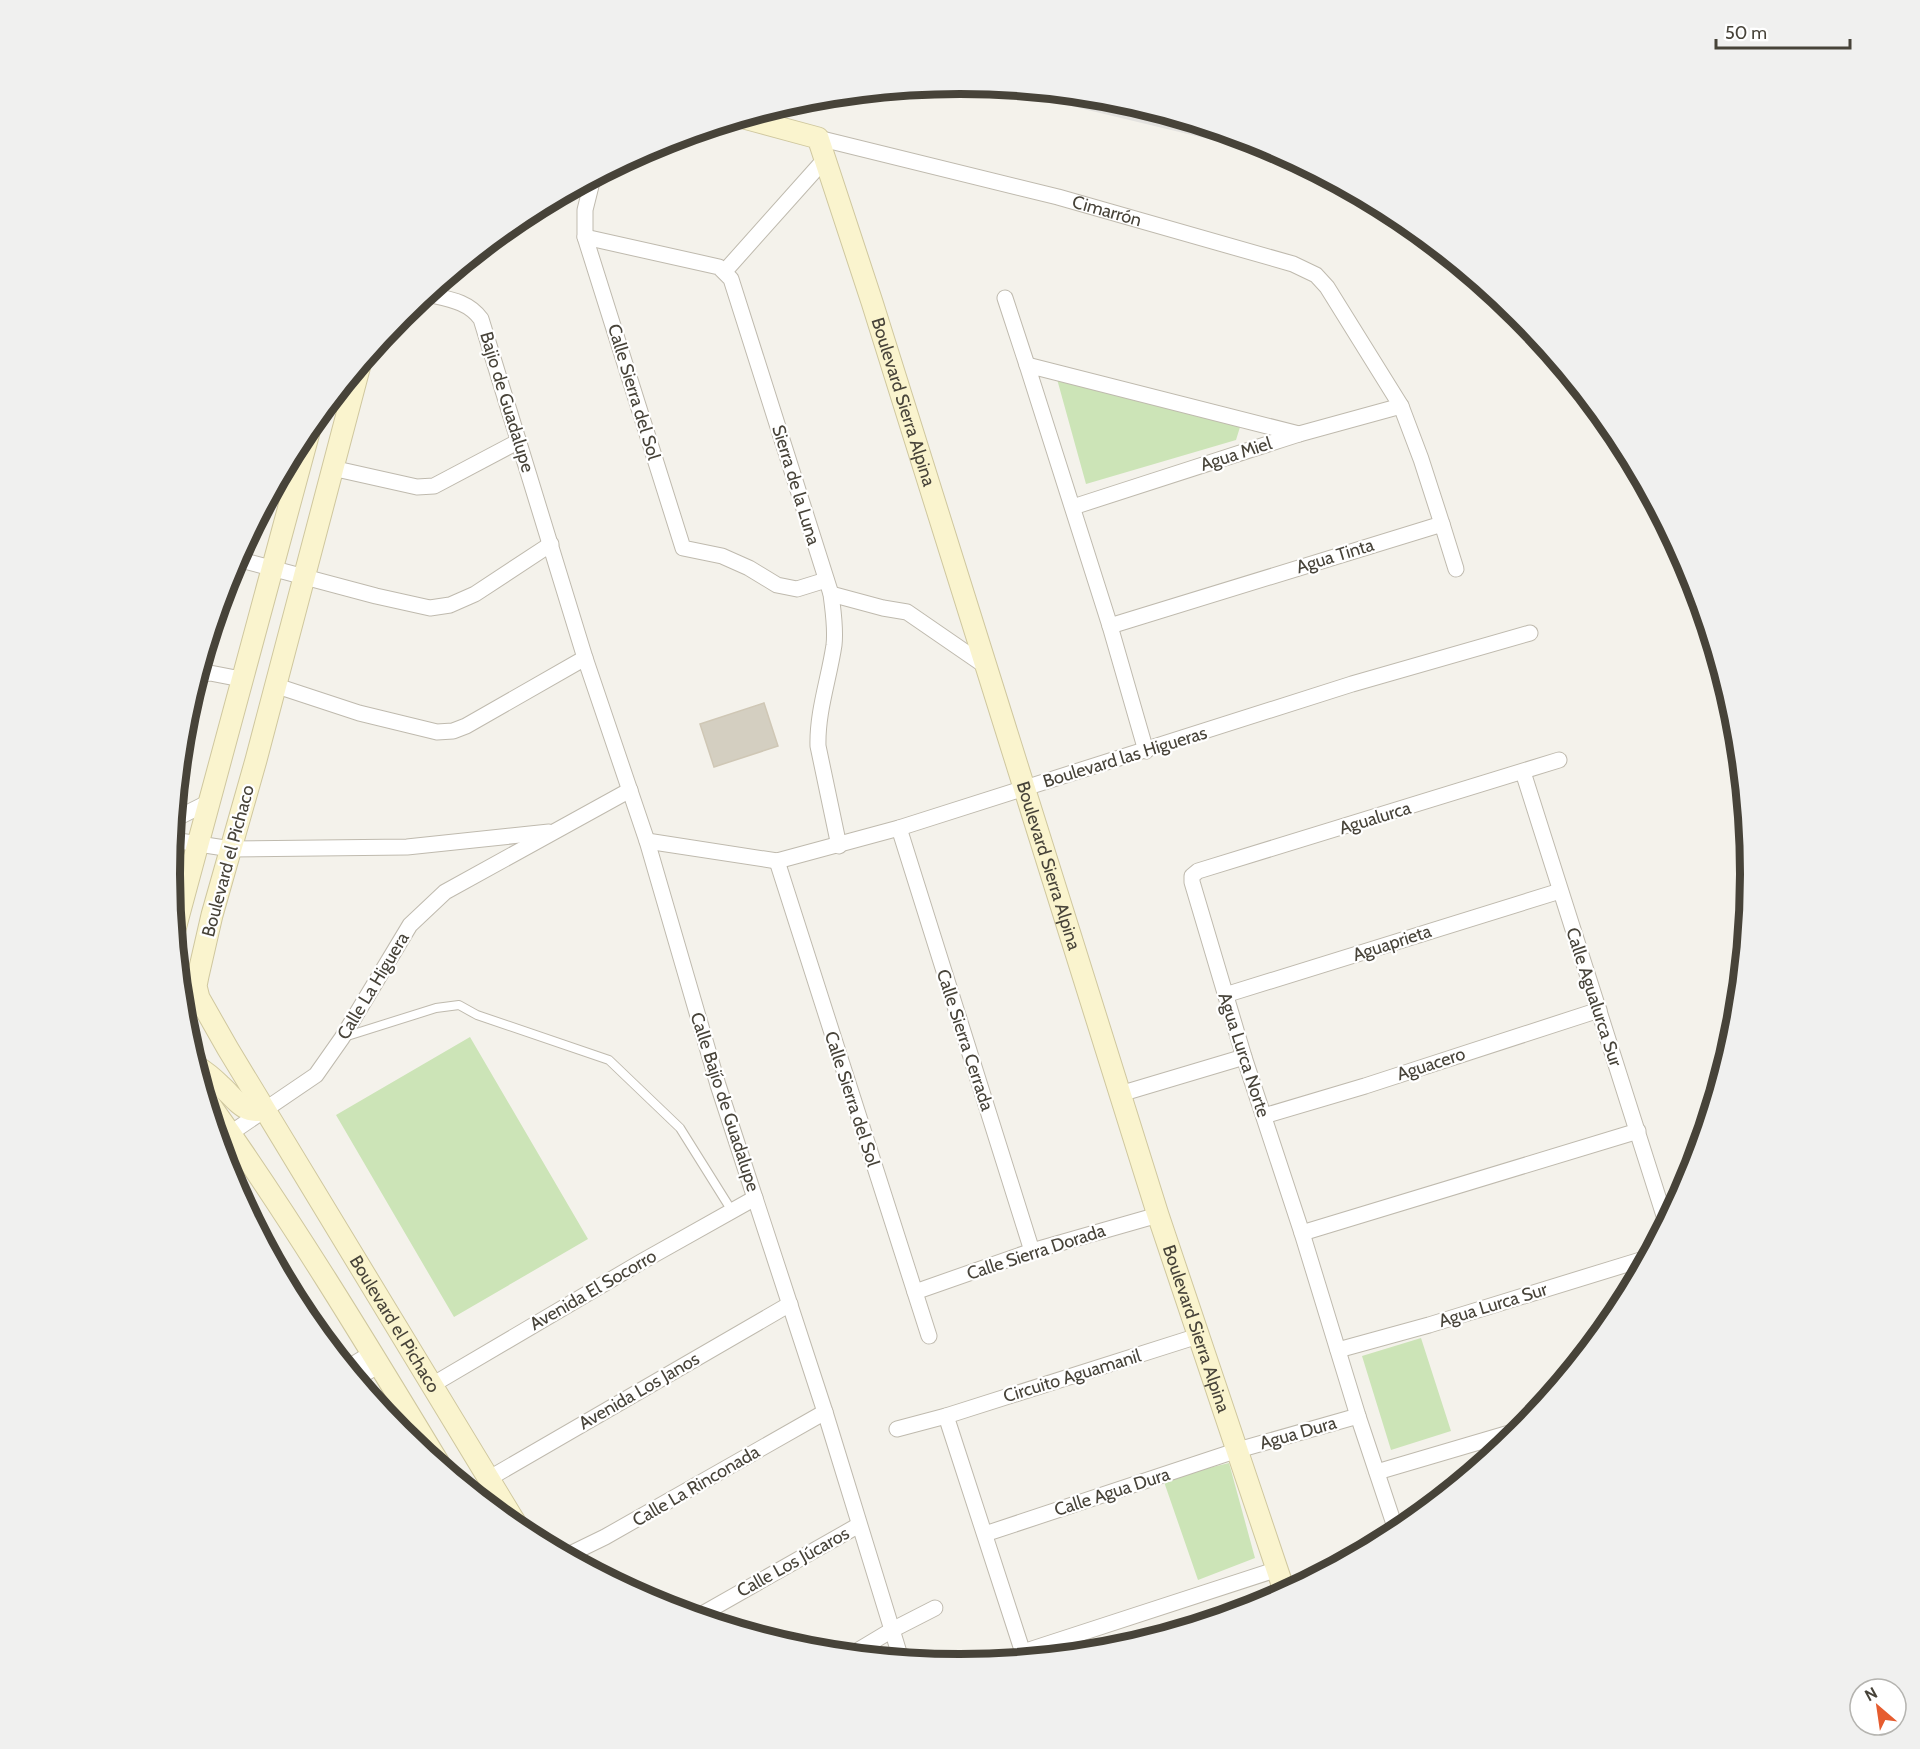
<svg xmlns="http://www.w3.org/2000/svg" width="1920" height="1749" viewBox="0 0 1920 1749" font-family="Cabin,sans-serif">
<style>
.green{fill:#cce4b7}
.parking{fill:#e3e2df}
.building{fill:#d4cfc1;stroke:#cfc7b5;stroke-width:1.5}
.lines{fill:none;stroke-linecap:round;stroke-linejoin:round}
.lane-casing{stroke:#bfbaae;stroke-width:10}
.street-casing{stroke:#bfbaae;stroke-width:17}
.secondary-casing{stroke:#cfc79e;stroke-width:23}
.lane{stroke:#fff;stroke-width:8}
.street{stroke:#fff;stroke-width:15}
.secondary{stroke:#faf4ce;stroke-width:21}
.labels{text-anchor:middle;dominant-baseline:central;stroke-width:4.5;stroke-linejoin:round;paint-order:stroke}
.street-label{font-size:18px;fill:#474339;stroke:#fff}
.rim{fill:none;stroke:#474339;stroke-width:8}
</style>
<rect width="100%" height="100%" fill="#f4f2eb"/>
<path class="green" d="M1057,379L1236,419L1240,427L1236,440L1086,484Z
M470,1037L588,1239L454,1317L336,1115Z
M1421,1338L1451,1431L1391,1450L1362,1356Z
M1229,1463L1255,1558L1198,1580L1163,1479Z"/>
<path class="parking" d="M992,87L1115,99L1263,144L1288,158Z"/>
<path class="building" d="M764,703L778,746L714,767L700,724Z"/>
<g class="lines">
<defs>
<path id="lane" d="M344,1037L436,1008L459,1005L477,1015L609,1060L680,1128L732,1211"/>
<g id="street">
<path id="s1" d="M818,138L1058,197L1293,264L1316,275L1327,287L1401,406L1421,459L1442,524L1110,626"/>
<path d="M593,178L585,210V237L683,548L722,556L749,568L777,585L797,589L826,580"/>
<path d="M585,237L719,267L731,279L831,594C833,611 836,628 834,645C829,679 817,712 818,746L839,846"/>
<path d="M725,271L825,159"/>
<path d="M427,294C448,299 468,301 481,319L585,658L647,841L718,1085L825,1412L901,1659"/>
<path d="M1005,298L1027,365"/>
<path d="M332,468L417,487L434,486L519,441"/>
<path d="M1073,507L1299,434L1401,406"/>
<path d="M1442,524L1456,569"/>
<path d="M237,559L376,596L430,608L450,605L475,594L551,544"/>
<path d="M831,594L883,608L907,612L984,665"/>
<path d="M199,675L210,673L241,679"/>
<path d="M274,685L359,713L437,732L453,731L466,726L585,658"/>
<path d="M1146,751L1110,626L1027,365L1299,434"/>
<path d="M1523,772L1666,1222"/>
<path d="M175,819L209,802"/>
<path d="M899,828L1032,1251"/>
<path d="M173,840L231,849L407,847L549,832"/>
<path d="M647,841L777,861L899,828L1352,684L1530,633"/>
<path d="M777,861L929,1336"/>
<path d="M1225,995L1560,891"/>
<path d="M1120,1094L1244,1057"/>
<path d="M1264,1116L1365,1086L1599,1010"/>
<path d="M219,1141L316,1075L342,1038L410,925L445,892L630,790"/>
<path d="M1302,1233L1638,1131"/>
<path d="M915,1292L1032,1251L1158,1215"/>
<path d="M1338,1350L1429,1325L1647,1258"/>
<path d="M347,1368L372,1353"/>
<path d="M356,1379L379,1365"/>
<path d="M432,1385L641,1262L755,1198"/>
<path d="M946,1416L1025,1659"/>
<path d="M897,1429L946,1416L1198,1336"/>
<path d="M1377,1472L1523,1429"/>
<path d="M488,1479L790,1304"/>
<path d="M1397,1533L1358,1416L1302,1233L1244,1057L1192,882V876L1198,871L1559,760"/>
<path d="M985,1534L1238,1450L1358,1416"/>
<path d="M566,1556L605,1537L825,1412"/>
<path d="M697,1617L859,1525"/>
<path d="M1023,1652L1278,1569"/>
<path d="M852,1654L892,1630L935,1608"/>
</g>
<g id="secondary">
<path id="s2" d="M744,118L818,138L872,302L1158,1215L1285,1593"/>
<path id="s3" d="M360,365L256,760L212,915L198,976L196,986L199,998L228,1049L521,1532"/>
<path d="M175,929L311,425"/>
<path d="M196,1066C204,1071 213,1078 220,1085C235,1098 242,1114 264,1110"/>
<path d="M206,1099C290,1217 365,1341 440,1465"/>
</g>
</defs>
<use href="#lane" class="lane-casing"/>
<use href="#street" class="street-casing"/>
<use href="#secondary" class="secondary-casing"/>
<use href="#lane" class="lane"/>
<use href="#street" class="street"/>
<use href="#secondary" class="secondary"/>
</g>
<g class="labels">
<g class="street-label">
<text stroke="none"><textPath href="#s1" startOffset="298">Cimarrón</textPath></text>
<text transform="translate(634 392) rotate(73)">Calle Sierra del Sol</text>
<text transform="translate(507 402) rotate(73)">Bajio de Guadalupe</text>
<text stroke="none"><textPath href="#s2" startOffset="354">Boulevard Sierra Alpina</textPath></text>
<text transform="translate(1236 454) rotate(-18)">Agua Miel</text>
<text transform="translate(796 485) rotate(73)">Sierra de la Luna</text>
<text transform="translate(1335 556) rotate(-17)">Agua Tinta</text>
<text transform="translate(1125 757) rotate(-17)">Boulevard las Higueras</text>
<text transform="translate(1375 818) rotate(-17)">Agualurca</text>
<text transform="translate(228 861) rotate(-75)">Boulevard el Pichaco</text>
<text stroke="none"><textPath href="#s2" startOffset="840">Boulevard Sierra Alpina</textPath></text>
<text transform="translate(1392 943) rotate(-18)">Aguaprieta</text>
<text transform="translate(373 986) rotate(-59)">Calle La Higuera</text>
<text transform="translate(1594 997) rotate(72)">Calle Agualurca Sur</text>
<text transform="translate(965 1040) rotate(72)">Calle Sierra Cerrada</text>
<text transform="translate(1244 1055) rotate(72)">Agua Lurca Norte</text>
<text transform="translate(1431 1064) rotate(-18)">Aguacero</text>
<text transform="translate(852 1099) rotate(72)">Calle Sierra del Sol</text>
<text transform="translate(725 1102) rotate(72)">Calle Bajío de Guadalupe</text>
<text transform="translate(1036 1252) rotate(-18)">Calle Sierra Dorada</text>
<text transform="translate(593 1290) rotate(-30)">Avenida El Socorro</text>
<text transform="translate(1493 1305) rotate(-17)">Agua Lurca Sur</text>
<text stroke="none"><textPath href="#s3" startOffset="1035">Boulevard el Pichaco</textPath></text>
<text stroke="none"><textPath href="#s2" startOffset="1326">Boulevard Sierra Alpina</textPath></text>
<text transform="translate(1072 1376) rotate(-17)">Circuito Aguamanil</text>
<text transform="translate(639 1391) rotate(-30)">Avenida Los Janos</text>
<text transform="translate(1298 1433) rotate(-16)">Agua Dura</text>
<text transform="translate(696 1486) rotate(-30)">Calle La Rinconada</text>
<text transform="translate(1112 1492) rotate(-18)">Calle Agua Dura</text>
<text transform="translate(793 1562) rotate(-29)">Calle Los Júcaros</text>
</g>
</g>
<path d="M0 0H1920V1749H0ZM180 874a780 780 0 1 1 1560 0a780 780 0 1 1-1560 0Z" fill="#f0f0ef" fill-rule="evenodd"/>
<path class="rim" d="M180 874a780 780 0 1 1 1560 0a780 780 0 1 1-1560 0Z"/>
<g transform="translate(1878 1707) rotate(331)"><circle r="28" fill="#ffffff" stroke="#b5b4b0" stroke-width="1.5"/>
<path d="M0-4.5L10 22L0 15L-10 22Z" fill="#e65c2f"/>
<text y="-9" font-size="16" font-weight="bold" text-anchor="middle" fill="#474339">N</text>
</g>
<path d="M1716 39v9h134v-9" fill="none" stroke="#474339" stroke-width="3"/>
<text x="1725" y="39" font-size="18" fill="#474339" stroke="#ffffff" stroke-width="4.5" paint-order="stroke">50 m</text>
</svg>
